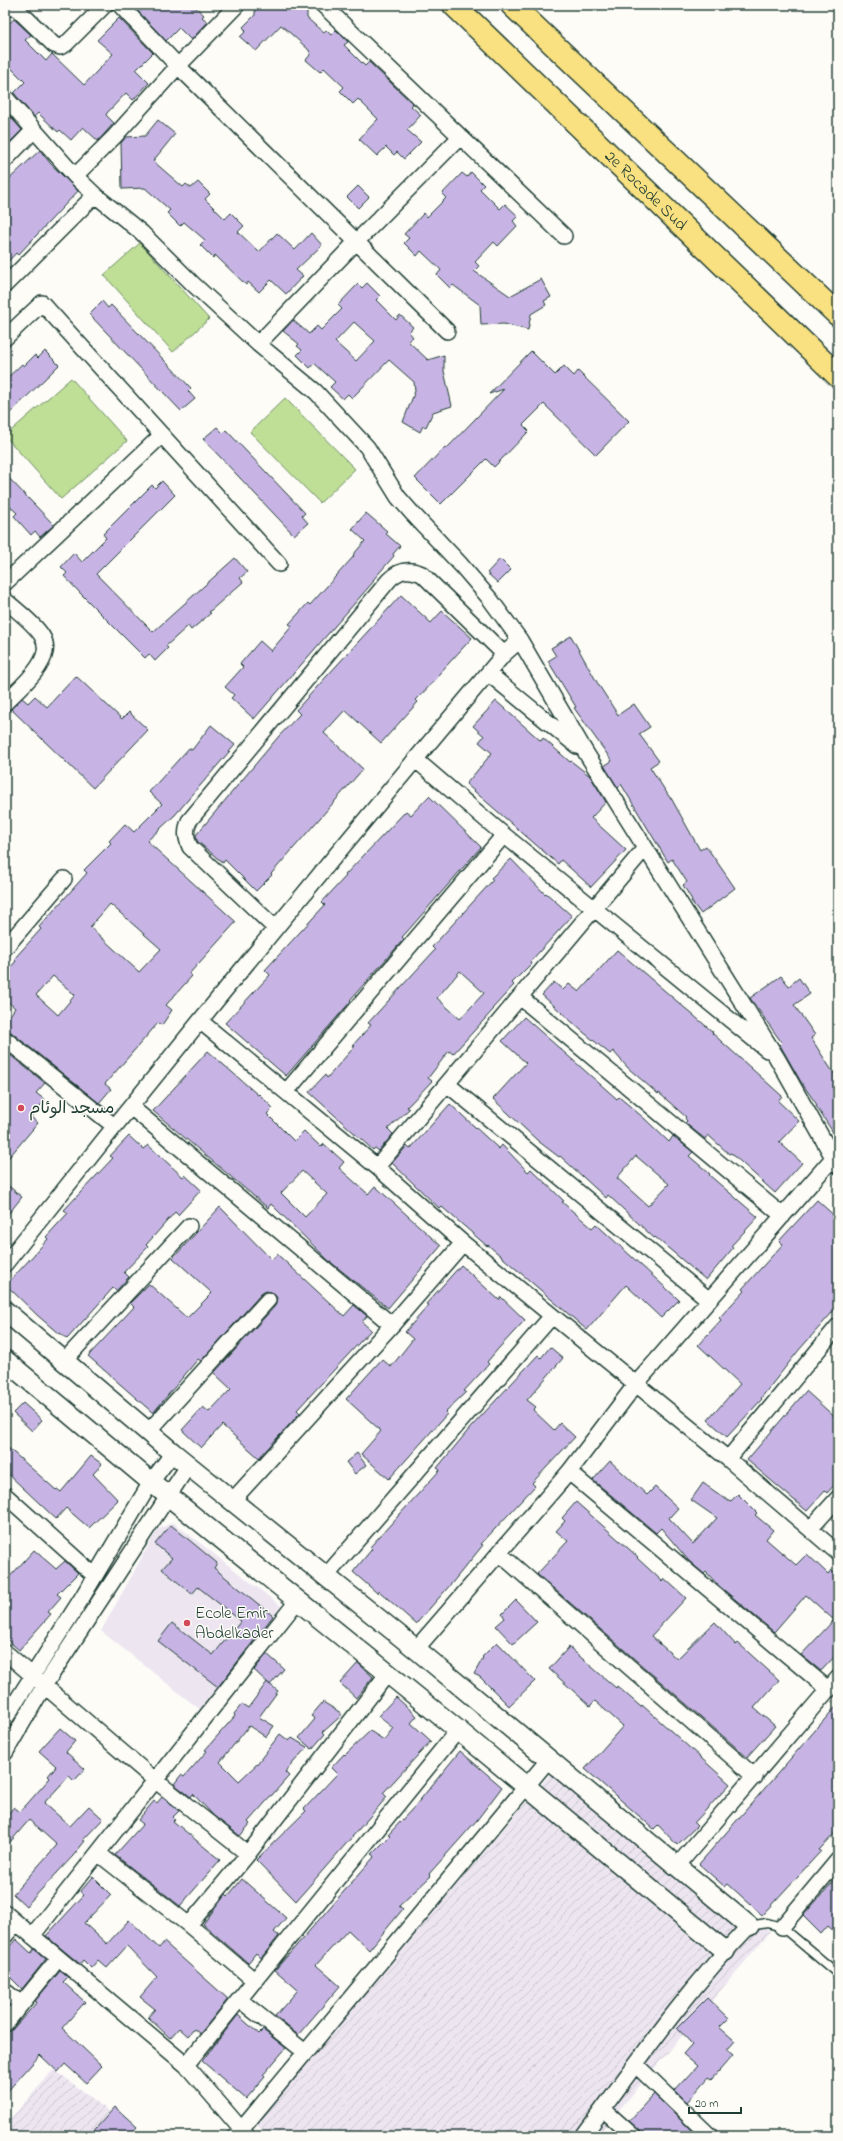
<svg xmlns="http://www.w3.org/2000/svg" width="843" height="2141" viewBox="0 0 843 2141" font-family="'Indie Flower','Playpen Sans Arabic',sans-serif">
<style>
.built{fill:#ede6f1}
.industrial{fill:url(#industrial-furrows)}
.garden{fill:#bfde96;stroke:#6f8e65}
.building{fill:#c7b4e4;stroke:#1f3d34;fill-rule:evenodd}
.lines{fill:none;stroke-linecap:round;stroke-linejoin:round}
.service-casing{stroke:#1f3d34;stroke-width:11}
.minor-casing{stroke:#1f3d34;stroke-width:18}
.tertiary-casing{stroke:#1f3d34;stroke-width:22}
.motorway-casing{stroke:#1f3d34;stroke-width:25}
.service{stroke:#fdfcf7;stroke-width:8}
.minor{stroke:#fdfcf7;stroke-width:15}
.tertiary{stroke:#fdfcf7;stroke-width:19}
.motorway{stroke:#f9e181;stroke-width:22}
.poi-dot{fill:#d1495b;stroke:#fdfcf7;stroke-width:1.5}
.labels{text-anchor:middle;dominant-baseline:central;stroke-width:3;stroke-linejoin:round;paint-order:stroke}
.street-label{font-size:17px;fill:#1f3d34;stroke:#fdfcf7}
.poi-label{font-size:17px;fill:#1f3d34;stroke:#fdfcf7;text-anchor:start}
</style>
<defs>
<pattern id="industrial-furrows" width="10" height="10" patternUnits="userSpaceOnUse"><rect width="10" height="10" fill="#ede6f1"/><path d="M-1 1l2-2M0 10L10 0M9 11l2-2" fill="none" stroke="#cbc6cf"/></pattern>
</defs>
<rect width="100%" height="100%" fill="#fdfcf7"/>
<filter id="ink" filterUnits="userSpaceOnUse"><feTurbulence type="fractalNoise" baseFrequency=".025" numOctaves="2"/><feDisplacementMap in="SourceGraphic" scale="8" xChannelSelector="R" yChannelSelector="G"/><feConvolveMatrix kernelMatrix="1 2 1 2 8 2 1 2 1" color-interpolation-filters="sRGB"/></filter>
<g filter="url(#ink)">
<path class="built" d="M173,1522L281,1606L203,1712L101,1631L157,1530Z"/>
<path class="industrial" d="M562,1760L770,1932L597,2136H270L254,2123Z
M54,2069L141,2136H5V2125Z"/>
<path class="garden" d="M140,243L209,319L173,352L104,275Z
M71,378L127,441L61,499L5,436Z
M285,398L355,469L320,503L250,432Z"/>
<path class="building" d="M132,5H193L204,15L202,17L208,22L191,40L179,28L166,41Z
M255,5H307V18L324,33L326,30L331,35L336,30L348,42L344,45L365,66L369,62L413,104L411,106L421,115L407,130L421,142L404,159L397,152L394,155L386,147L377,156L359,139L378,119L358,99L353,104L340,91L344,87L324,68L320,72L306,60L311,54L308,49L281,25L256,51L240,37L246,31L243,27L255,15Z
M119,18L153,53L136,70L149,83L133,100L126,93L107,113L106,115L114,123L98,141L83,127L71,140L60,130L58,132L38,113L34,117L14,93L25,82L5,62V27L14,19L31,35L25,40L46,61L52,54L84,85L113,54L97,40Z
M5,111L22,130L5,147Z
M158,120L175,134L153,161L183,187L186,184L191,188L198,182L210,194L205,199L225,219L231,213L244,226L238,232L259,252L277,233L295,250L311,233L322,245L296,270L303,276L286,294L271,280L259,292L248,282L246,285L215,255L213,258L200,245L205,240L184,222L180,226L167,213L170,210L145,188L122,189L121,143L126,137L145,136Z
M40,150L50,163L78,191L18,255L16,253L5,265V183Z
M471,172L484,185L480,189L500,209L505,204L518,216L513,221L517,226L498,246L494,242L475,262L479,266L474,271L510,296L541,279L551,297L544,301L546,305L531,314L528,330L504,324L481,325L480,305L453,285L450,288L437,275L441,270L421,251L417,256L404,243L409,238L404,234L424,213L427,217L446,198L442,194L462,173L467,177Z
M358,186L369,197L358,208L347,197Z
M367,283L380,296L376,300L396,320L400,315L413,327L409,332L413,337L408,341L428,360L444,355V371L452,406L433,412L426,427L423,426L420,432L403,422L415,391L414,382L389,360L352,398L348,394L343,399L330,387L335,382L314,363L310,368L297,355L302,350L297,346L299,344L283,331L293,320L309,334L317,326L321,330L342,309L338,305L358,284L362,288ZM354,322L375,341L356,361L335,342Z
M102,301L108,308L111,305L191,388L188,391L195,399L181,411L89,314Z
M45,351L59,365L5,418V380L22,364L24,366L35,355L38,358Z
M531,351L555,375L564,366L574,376L578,371L629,421L596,455L544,404L523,425L529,431L494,467L486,459L441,504L415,478L445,447L447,448L504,389L489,394Z
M217,427L223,433L226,430L305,513L302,516L308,523L294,535L203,439Z
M5,474L54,525L40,537L35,531L31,535L14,516L17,513L5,502Z
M162,481L175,495L96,574L153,632L235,558L247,572L240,578L243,582L209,612L211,613L191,630L188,626L166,646L168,648L155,661L149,654L145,658L82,595L64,576L67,573L61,567L74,553L82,562L106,538L103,534L152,485L155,488Z
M366,513L387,531L385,533L400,546L393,554L394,556L373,580L374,581L254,719L231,698L234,695L225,687L243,667L240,664L260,641L271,651L292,626L289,624L308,603L310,605L354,556L353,555L365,541L352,529Z
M500,559L511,570L498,583L487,573Z
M401,595L431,623L442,611L472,638L438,675L439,676L416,700L418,702L381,743L345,710L324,733L363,769L271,874L272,875L256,891L225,860L223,863L197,841L196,835L279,736L300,714L296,710Z
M571,636L598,684L618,715L634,704L650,727L639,734L659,761L650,767L670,798H671L700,850L706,846L735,888L701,914L691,901L692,900L683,885L687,882L672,859L668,862L621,784L618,788L604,766L612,761L574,708L576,707L548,661L556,656L551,648Z
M76,676L122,719L129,712L148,730L93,788L11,709L22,698L28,703L35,696L47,707Z
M496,701L541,741L543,738L570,762L571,761L590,776L606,802L591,818L626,850L591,887L561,860L558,864L466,784L492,753L479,742L484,736L473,726Z
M211,725L235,745L175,815L147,841L236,922L189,974L192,976L166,1005L172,1010L162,1025L158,1023L105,1084L111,1089L99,1103L11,1032L5,1030V1023L15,1008L5,999V974L16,961L14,959L41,929L39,927L87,873L84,870L111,843L109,841L125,824L134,832L162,804L149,792L189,748L192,750ZM110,904L161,949L139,972L90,927ZM53,976L75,995L58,1015L36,995Z
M429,796L481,847L405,934L402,937L404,939L350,1000L351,1001L286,1076L225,1023L270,975L265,970L325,905L322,902L346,876L345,875L406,811L411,815Z
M511,859L545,894L546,893L572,916L530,962L531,964L512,983L514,985L492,1009L493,1010L453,1054L449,1051L428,1078L432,1081L407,1107L409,1109L388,1129L393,1134L379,1151L375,1148L373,1150L309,1092L325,1075L327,1078L355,1046L353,1045L371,1025L368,1023L435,950L432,947L493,880L491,878ZM460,971L484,993L460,1019L437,998Z
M617,950L713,1032L712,1033L782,1096L778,1101L799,1121L779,1142L802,1163L775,1193L731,1153L729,1154L708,1135L705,1139L685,1123L687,1121L685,1118L686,1117L659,1093L658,1094L628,1068L613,1051L610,1054L582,1031L542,995L554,982L563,990L569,984L579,992Z
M781,976L789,986L799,978L810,994L794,1005L815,1035L811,1038L838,1080V1140L816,1106L817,1105L801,1082L780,1045L782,1043L750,998Z
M524,1017L617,1099L619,1097L645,1119L669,1142L673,1136L693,1152L689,1156L710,1174L709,1175L758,1217L731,1246L733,1248L706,1280L655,1237L654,1238L608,1195L606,1198L560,1156L559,1157L538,1141L493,1099L526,1063L502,1041ZM636,1156L669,1184L648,1206L617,1178Z
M5,1051L45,1083L36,1093L45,1100L31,1117L38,1123L5,1162Z
M208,1051L258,1095L259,1094L273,1108L267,1114L294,1141L304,1131L321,1147L324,1144L344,1162L339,1168L368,1194L375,1186L441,1246L388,1308L328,1260L271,1204L268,1208L153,1111ZM302,1171L327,1194L305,1217L281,1193Z
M450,1104L499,1149L502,1145L528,1172L531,1169L564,1201L562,1202L592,1228L596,1224L679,1300L661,1318L626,1285L587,1330L488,1245L487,1246L442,1207L440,1209L392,1163L407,1146L410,1149Z
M129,1136L143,1149L148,1145L183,1177L185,1175L201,1190L178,1215L175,1212L146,1245L148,1247L124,1272L129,1277L116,1291L113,1288L67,1339L60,1333L59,1334L37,1315L6,1285L31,1258L48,1239L46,1237L68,1213L64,1210L113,1158L110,1156Z
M5,1183L22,1197L5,1218Z
M817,1200L838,1219V1306L799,1350L761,1398L762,1399L727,1437L708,1420L740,1384L698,1345L721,1320L719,1318L744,1291L742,1289L783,1244L779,1241Z
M220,1207L272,1260L277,1254L344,1316L354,1305L367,1316L362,1322L371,1330L297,1410L300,1413L259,1458L222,1425L201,1448L182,1430L203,1407L209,1412L231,1389L214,1373L275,1306L277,1298L274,1293L266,1291L261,1294L201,1361L198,1359L153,1413L88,1356L134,1307L130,1303L149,1284L187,1318L212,1293L173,1258Z
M461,1265L499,1300L501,1297L525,1320L498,1349L487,1362L489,1364L464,1391L466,1392L445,1412L447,1414L389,1479L361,1454L381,1431L346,1399L382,1359L391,1367L413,1339L405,1332L429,1305L426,1304Z
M550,1347L563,1358L527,1400L536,1407L533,1410L554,1430L560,1423L575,1437L532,1483L535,1486L481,1544L483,1545L452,1583L416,1624L379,1591L377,1593L353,1572L372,1549L370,1547L440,1470L437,1468L471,1427L538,1355L541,1358Z
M806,1391L838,1420V1481L827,1493L825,1491L807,1511L747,1460Z
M23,1403L42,1420L32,1431L13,1413Z
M5,1445L56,1490L57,1489L61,1492L91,1456L102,1464L93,1474L118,1500L89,1528L66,1508L56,1519L5,1471Z
M357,1453L366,1465L355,1474L346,1462Z
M610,1461L647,1495L655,1487L678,1508L669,1518L693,1544L717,1518L691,1500L703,1483L730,1502L738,1494L757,1513L755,1515L773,1530L766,1539L796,1565L807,1554L828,1574L831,1570L838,1577V1653L821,1671L801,1655L834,1620L806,1595L774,1632L718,1585L706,1572L704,1574L689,1561L661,1528L656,1533L593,1480Z
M576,1502L638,1557L637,1558L662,1581L664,1578L686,1598L651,1636L677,1659L715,1622L736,1645L738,1643L779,1680L754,1708L775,1726L747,1757L537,1574L568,1541L556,1531L565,1521L562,1518Z
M171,1525L217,1563L214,1568L273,1616L218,1687L158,1641L172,1623L213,1655L241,1621L198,1587L192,1594L162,1569L172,1558L155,1544Z
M34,1550L56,1569L65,1561L78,1573L57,1594L61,1597L48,1612L51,1614L19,1650L5,1638V1582Z
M516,1600L537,1622L513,1644L496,1626L505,1618L502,1614Z
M497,1642L535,1681L509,1706L480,1677L474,1674L483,1658L482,1657Z
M569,1647L616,1688L617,1686L641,1707L642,1705L730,1784L694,1823L697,1826L677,1845L658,1825L654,1829L585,1769L623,1726L595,1701L590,1706L549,1669Z
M267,1654L284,1669L270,1685L254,1670Z
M358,1663L373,1677L356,1698L340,1683Z
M267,1682L278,1691L259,1717L274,1726L266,1737L249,1726L220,1762L239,1781L256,1765L280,1734L289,1741L292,1738L307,1747L285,1772L289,1776L248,1822L250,1824L240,1836L214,1816L193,1794L191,1797L174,1784L181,1775L184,1777L207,1751L205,1750L235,1716L234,1714L242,1704L248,1708Z
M396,1697L417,1716L411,1723L431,1741L383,1793L387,1797L296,1901L256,1860L306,1811L304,1809L337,1774L331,1768L344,1754L345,1755L370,1731L384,1740L393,1728L378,1716Z
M323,1702L341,1713V1716L323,1732L325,1734L312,1749L299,1738L315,1719L311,1716Z
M838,1704V1830L819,1850L821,1851L762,1915L728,1884L725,1887L699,1864Z
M60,1728L75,1741L66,1752L85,1769L74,1781L69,1776L44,1803L70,1826L89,1806L103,1819L83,1840L85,1841L73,1856L26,1906L13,1894L57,1845L29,1820L5,1848V1817L14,1807L20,1812L50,1778L48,1776L56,1766L39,1751Z
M460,1751L502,1787L477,1820L429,1874L431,1876L399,1906L403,1909L369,1950L348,1930L316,1965L340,1986L298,2035L275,2016L298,1990L275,1970L374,1857L372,1854L390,1836L388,1835L415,1806Z
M162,1797L179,1811L173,1817L175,1819L173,1821L220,1860L180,1906L115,1855L143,1824L138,1820L154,1801L157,1803Z
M838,1876V1935L828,1926L821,1934L803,1916Z
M93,1877L111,1895L84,1923L107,1944L129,1920L159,1948L164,1942L228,1999L200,2034L194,2029L188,2036L179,2028L170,2038L148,2017L155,2009L140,1997L157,1977L127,1946L107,1968L98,1960L91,1968L83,1960L80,1964L46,1936L84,1895L80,1892Z
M242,1879L286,1918L274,1932L279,1936L261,1958L256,1953L248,1963L203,1924L226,1894L228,1896Z
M16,1939L31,1953L34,1949L46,1959L22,1989L5,1972V1952Z
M60,1971L68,1977L63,1982L85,2002L62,2028L102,2066L86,2083L65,2064L58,2072L40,2055L5,2094V2033L12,2030L37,2002L35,2001Z
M707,1998L728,2018L719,2027L735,2041L727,2050L733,2055L712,2079L709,2077L687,2102L675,2090L697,2066L683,2054L692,2044L677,2028Z
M238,2015L259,2034L263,2030L286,2048L263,2075L265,2077L246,2099L202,2061Z
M654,2094L697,2136H642L639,2130L629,2121Z
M115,2107L137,2127L129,2136H89Z"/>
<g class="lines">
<defs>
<path id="service" d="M749,1926L767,1923L782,1927L838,1974"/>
<path id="minor" d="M237,5L178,66L447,331
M323,5L564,236
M5,8H16L54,45L60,47L66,44L105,5
M5,97L75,176L95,195L5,285
M5,160L34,130
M75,176L114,137L178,66L120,5
M95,195L142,233L193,284L258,344L316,392L367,447L398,497L412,513L461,565L490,599L520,640L586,753L777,1058L838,1166
M5,338L42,303L279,564
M258,344L357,241L460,137
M5,583L162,435
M5,600C17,611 34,623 42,636C57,659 19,688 5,703
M488,673L577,746
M416,760L504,835L767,1050
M275,928L190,847C186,838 185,831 189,821L389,580C399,570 409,568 422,574L504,654
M5,948L64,879
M520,997L783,1216
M200,1021L377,1167L463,1243L728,1459L838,1553
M5,1039L114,1126
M447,1084L708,1299
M286,1092L504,835
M131,1107L392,1325
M377,1167L645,848
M5,1264C168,1058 334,855 504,654L520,640
M64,1361L189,1226
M148,1432L268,1300
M728,1459L838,1326
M569,1472L829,1690
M5,1495L95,1576
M232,1501L392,1325L463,1243
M810,1529L838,1498
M499,1553L755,1777
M326,1576L552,1316
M416,1649L569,1472L636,1384L833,1158
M5,1652L156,1781L248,1854
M5,1719L80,1601L151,1482L173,1453
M5,1753L44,1686L188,1466
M99,1854L189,1925L255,1981
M677,1866L838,1678
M5,1913L186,2065L247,2136
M189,1925L248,1854L388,1673
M782,1927L838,1860
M5,1936L16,1923
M32,1936L298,1600
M5,1991L21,2004
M240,2000L305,2052
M5,2024L58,1959
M186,2065L458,1730
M636,2065L710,2136
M603,2109L633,2136
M236,2136L549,1759
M583,2136C636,2064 687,1990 749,1926"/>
<path id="tertiary" d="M5,1311L173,1453L416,1649L749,1926
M5,1360L151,1482L458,1730L725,1951"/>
<g id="motorway">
<path id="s1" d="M454,5L838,376"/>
<path d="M512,5L838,315"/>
</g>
</defs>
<use href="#service" class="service-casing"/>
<use href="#minor" class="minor-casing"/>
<use href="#tertiary" class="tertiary-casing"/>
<use href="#motorway" class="motorway-casing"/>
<use href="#service" class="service"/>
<use href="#minor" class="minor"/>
<use href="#tertiary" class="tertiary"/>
<use href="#motorway" class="motorway"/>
</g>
</g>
<g class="poi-dot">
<circle cx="21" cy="1108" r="4"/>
<circle cx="187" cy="1623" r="4"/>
</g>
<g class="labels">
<g class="street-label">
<text stroke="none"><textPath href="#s1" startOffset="267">2e Rocade Sud</textPath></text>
</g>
<g class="poi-label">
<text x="29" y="1108">مسجد الوئام</text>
<text x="195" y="1613">Ecole Emir<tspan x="195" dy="20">Abdelkader</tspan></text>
</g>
</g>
<rect width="843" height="2141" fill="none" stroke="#fdfcf7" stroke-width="20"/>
<rect x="10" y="10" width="823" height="2121" fill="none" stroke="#1f3d34" stroke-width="1.5" filter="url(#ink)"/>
<path d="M689 2107v6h52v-6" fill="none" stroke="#1f3d34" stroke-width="2"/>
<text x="695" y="2107" font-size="12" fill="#1f3d34" stroke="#fdfcf7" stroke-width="3" paint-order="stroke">20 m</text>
</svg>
